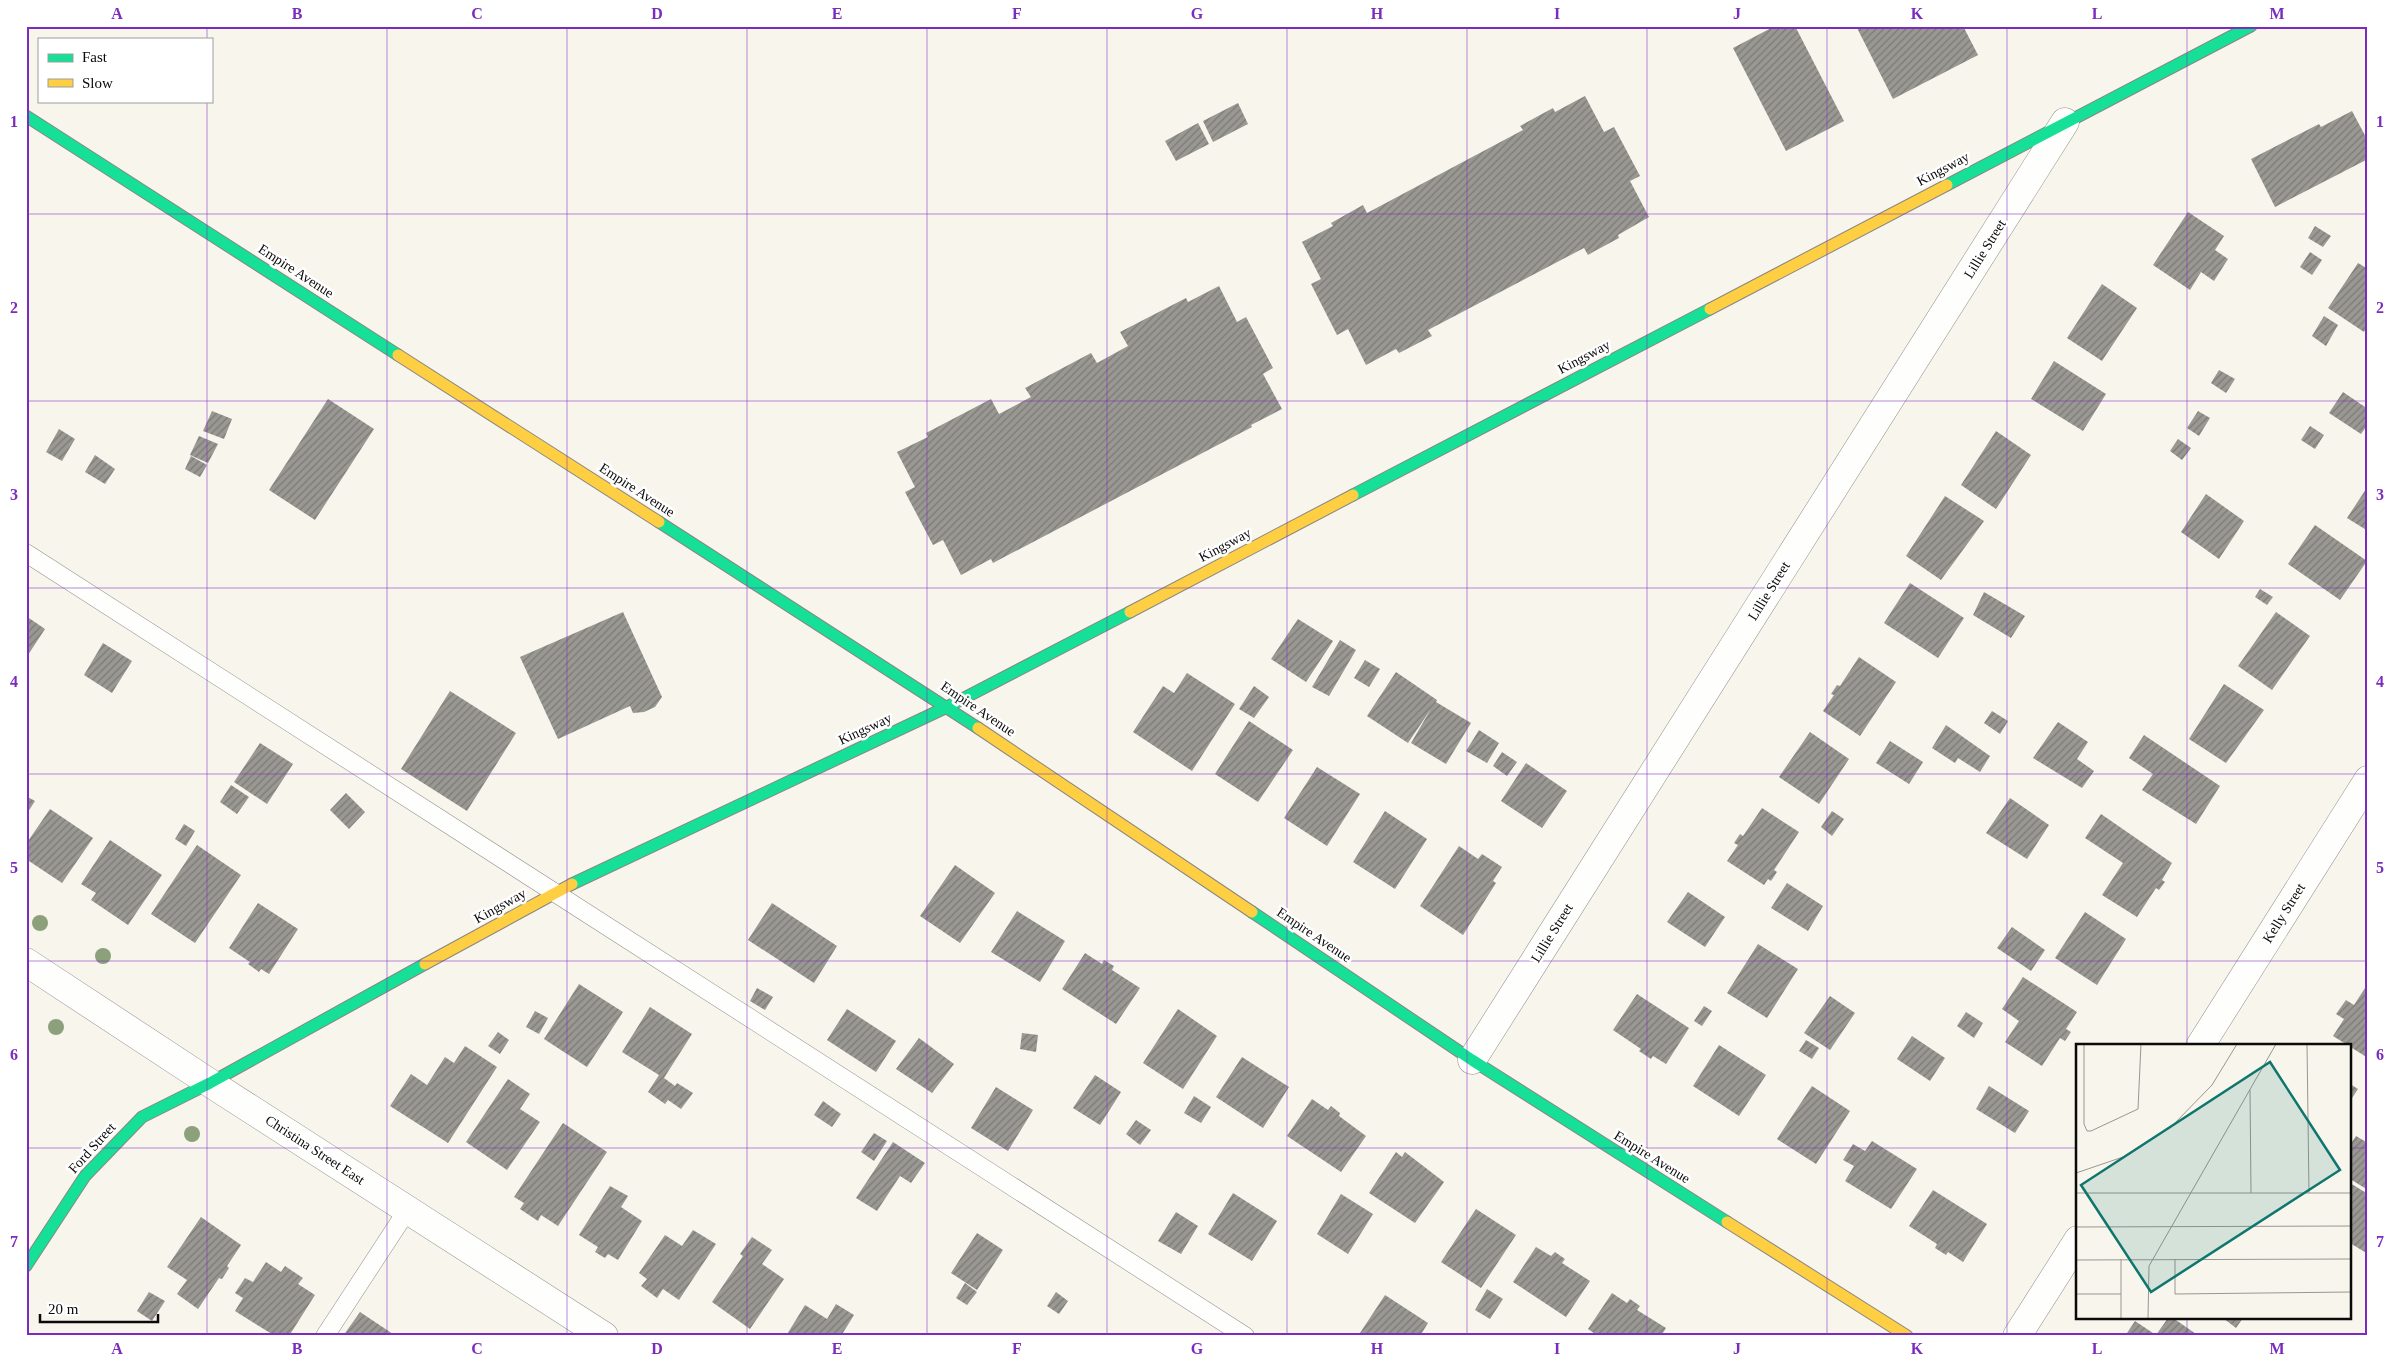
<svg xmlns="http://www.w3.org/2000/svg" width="2394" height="1362" viewBox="0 0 2394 1362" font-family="'Times New Roman',serif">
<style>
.building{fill:url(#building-hatch)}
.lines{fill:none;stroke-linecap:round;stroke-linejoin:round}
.lane-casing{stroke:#91908c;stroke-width:19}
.street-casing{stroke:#91908c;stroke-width:29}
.fast-casing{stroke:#888683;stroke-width:13}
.slow-casing{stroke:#888683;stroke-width:13}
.lane{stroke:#fefefc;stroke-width:18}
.street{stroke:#fefefc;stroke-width:28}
.fast{stroke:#16e098;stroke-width:11}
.slow{stroke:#ffcf43;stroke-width:11}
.tree{fill:#8ca07c}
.grid{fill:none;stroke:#7b2cbf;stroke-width:1;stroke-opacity:0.55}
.labels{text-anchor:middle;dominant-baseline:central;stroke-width:5;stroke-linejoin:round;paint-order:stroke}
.street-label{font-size:14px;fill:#0a0a0a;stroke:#fff}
.inset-road{fill:none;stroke:#999792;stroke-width:1}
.view{fill:#0f766e;fill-opacity:0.15;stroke:#0f766e;stroke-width:2.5}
.inset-edge{fill:none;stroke:#0a0a0a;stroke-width:2.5}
.neatline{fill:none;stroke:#7b2cbf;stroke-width:2}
.grid-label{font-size:16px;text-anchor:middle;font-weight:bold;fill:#7b2cbf}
</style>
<defs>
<pattern id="building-hatch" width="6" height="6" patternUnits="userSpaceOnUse" patternTransform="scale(1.25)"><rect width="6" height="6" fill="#9a9893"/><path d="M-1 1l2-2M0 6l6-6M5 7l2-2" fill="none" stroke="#7c7a76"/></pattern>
</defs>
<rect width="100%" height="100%" fill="#f8f5ed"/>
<path class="building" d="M1775,26H1795L1844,121L1786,151L1733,48Z
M1856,26H1963L1978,55L1893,99Z
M1585,96L1604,132L1614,127L1640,176L1630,181L1649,217L1618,235L1619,238L1593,252L1588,255L1584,248L1428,330L1432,336L1399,353L1396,349L1366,365L1348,329L1337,335L1311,284L1321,279L1302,242L1333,226L1331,223L1363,205L1367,213L1523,130L1520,126L1553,108L1555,112Z
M1238,103L1248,124L1213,142L1203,121Z
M2352,111L2368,141V159L2275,207L2251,159L2319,124L2321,127Z
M1198,123L1209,144L1176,161L1165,141Z
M2188,212L2224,236L2215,250L2228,259L2214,281L2201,272L2190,290L2153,265Z
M2315,226L2331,236L2323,247L2308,238Z
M2310,252L2322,260L2312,275L2300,267Z
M2358,263L2368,269V325L2364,332L2328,308Z
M2102,284L2137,308L2102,361L2067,338Z
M1219,286L1237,322L1246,317L1273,368L1263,374L1282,409L1251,425L1252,427L993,563L991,559L961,575L943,540L933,545L905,492L915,487L897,452L928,437L926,433L991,399L999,414L1031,397L1025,388L1091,353L1097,363L1128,346L1120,332L1186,298L1188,302Z
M2324,316L2338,325L2326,346L2312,336Z
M2054,361L2106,394L2083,431L2031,399Z
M2219,370L2235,379L2226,393L2211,383Z
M2343,392L2368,409V424L2361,434L2329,413Z
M328,399L374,429L315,520L269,490Z
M212,411L232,419L224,439L203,431Z
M2198,411L2210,418L2199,436L2187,428Z
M2310,426L2324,435L2315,449L2301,440Z
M59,429L75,439L62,461L46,452Z
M1996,431L2031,455L1996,509L1961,485Z
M199,436L218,444L208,463L190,455Z
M2178,439L2191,448L2182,460L2170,451Z
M95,455L115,469L105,484L85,472Z
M191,456L207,465L200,477L185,469Z
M2368,486V531L2347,518Z
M2206,494L2244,521L2219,559L2181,532Z
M1945,496L1984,521L1941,580L1906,556Z
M2315,525L2367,561L2340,600L2288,564Z
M1910,583L1964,618L1938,658L1884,623Z
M2260,589L2273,597L2267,605L2255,597Z
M1984,592L2025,616L2011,638L1973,615Z
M623,612L662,697L655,707L644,712L633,713L630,706L558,739L520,657Z
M2276,612L2310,636L2272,690L2238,666Z
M26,616L45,629L26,658Z
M1298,619L1333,641L1306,682L1271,659Z
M1340,640L1356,650L1329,696L1312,687Z
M103,643L132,661L112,693L84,675Z
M1859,657L1896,682L1860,736L1823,711L1834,695L1831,694L1837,685L1840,686Z
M1365,660L1380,669L1369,687L1354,678Z
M1396,672L1437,700L1436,702L1471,723L1446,764L1411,743L1431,709L1408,743L1367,716Z
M1187,673L1235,704L1192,771L1133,732L1163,686L1174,693Z
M2224,684L2264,710L2226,763L2189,739Z
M1254,686L1269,697L1254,718L1239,709Z
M450,691L516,733L467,811L401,769Z
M1992,711L2008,721L2000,734L1984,723Z
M1249,721L1293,750L1258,802L1215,774Z
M2058,722L2088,742L2077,759L2094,771L2082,788L2033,758Z
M1946,725L1990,756L1980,772L1958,758L1955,763L1932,748Z
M1479,730L1499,743L1487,763L1466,751Z
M1810,732L1849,759L1819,804L1779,777Z
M2144,735L2220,786L2196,824L2142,790L2153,774L2129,758Z
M1890,741L1923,762L1909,784L1876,763Z
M260,743L293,764L267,804L234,782Z
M1502,752L1517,762L1507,776L1493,766Z
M1526,763L1567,791L1542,828L1501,801Z
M1317,767L1360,794L1327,846L1284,818Z
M231,785L249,797L237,814L220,802Z
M346,793L365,812L349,829L330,810Z
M26,796L35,801L26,815Z
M2010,798L2049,825L2027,859L1986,833Z
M1762,808L1799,832L1774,870L1777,872L1771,881L1768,879L1764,885L1727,861L1738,845L1734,843L1740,834L1743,836Z
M50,809L93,838L62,883L26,859V844Z
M1385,811L1427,839L1395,889L1353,862Z
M1832,811L1844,819L1832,836L1821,827Z
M2101,814L2172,863L2162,880L2165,882L2159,890L2156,888L2137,917L2102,895L2123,863L2085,838Z
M184,824L195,831L186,846L175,839Z
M110,840L162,875L128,925L91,900L96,893L81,884Z
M197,845L241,875L195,943L151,914Z
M1459,846L1478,859L1482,854L1502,867L1493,881L1496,883L1463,935L1420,906Z
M955,865L995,893L960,943L920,916Z
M1787,883L1823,906L1808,931L1771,908Z
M1688,892L1725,917L1705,947L1667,922Z
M258,903L298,929L269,974L261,969L259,972L248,964L250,962L229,948Z
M772,903L837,946L814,983L748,940Z
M1017,911L1065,941L1040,982L991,952Z
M2085,912L2126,939L2097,985L2055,958Z
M2012,927L2045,950L2031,971L1997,948Z
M1758,944L1798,969L1767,1018L1727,993Z
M1085,953L1102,964L1104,960L1114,966L1112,970L1140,988L1116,1024L1062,989Z
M2023,977L2077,1012L2066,1029L2071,1032L2065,1041L2060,1038L2042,1066L2005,1042L2019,1021L2002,1009Z
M579,984L623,1012L587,1067L544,1039Z
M757,988L773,997L765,1010L750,1001Z
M2365,988L2368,989V1058L2333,1036L2344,1019L2336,1014L2346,1000L2354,1005Z
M1637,994L1689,1028L1666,1064L1653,1056L1651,1059L1639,1051L1641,1049L1613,1030Z
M1830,996L1855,1013L1830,1050L1804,1033Z
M1704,1006L1712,1011L1702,1026L1694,1021Z
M650,1007L692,1034L664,1078L675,1086L677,1083L693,1093L681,1109L668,1100L665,1104L648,1092L659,1075L622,1052Z
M847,1009L896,1041L876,1072L827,1040Z
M1178,1009L1217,1036L1183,1089L1143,1063Z
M535,1011L548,1018L539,1034L526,1027Z
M1966,1012L1983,1023L1974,1038L1957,1026Z
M498,1032L509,1040L500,1054L488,1046Z
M1022,1033L1038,1035L1036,1052L1020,1049Z
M1912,1036L1945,1058L1930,1081L1897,1059Z
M919,1038L954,1064L932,1093L896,1069Z
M1806,1040L1819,1048L1812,1059L1799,1051Z
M1719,1045L1766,1075L1739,1116L1693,1086Z
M465,1046L497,1067L448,1143L390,1106L411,1074L427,1085L445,1057L454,1063Z
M1242,1057L1289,1087L1263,1128L1216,1097Z
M1095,1075L1121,1092L1100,1125L1073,1108Z
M508,1079L530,1094L520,1109L540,1122L507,1170L466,1142Z
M2350,1084L2358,1089L2350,1101Z
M1812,1086L1850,1111L1816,1164L1777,1139Z
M1989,1086L2029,1111L2015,1133L1976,1109Z
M996,1087L1033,1110L1008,1151L971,1128Z
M1194,1096L1211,1107L1201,1123L1184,1113Z
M1312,1099L1328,1110L1331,1106L1340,1113L1339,1116L1366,1136L1341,1172L1287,1136Z
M823,1101L841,1114L832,1127L814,1115Z
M1136,1120L1151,1130L1140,1145L1126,1134Z
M563,1123L607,1152L558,1226L541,1215L538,1221L520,1209L524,1203L514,1197Z
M874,1133L887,1141L874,1161L861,1152Z
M2356,1136L2368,1143V1190L2350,1179V1145Z
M1872,1141L1917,1169L1891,1209L1845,1181L1854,1166L1843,1160L1853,1144L1865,1151Z
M893,1142L925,1163L911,1183L900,1176L877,1211L856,1198Z
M1396,1152L1402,1157L1405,1152L1444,1182L1415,1223L1369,1193Z
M2350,1183L2368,1194V1254L2350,1243Z
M610,1186L628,1196L621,1207L642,1221L618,1260L608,1254L605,1258L595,1252L598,1247L579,1235Z
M1933,1190L1987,1224L1963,1262L1948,1252L1946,1255L1935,1248L1937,1244L1909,1226Z
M1233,1193L1277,1221L1252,1261L1208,1234Z
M1341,1194L1373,1214L1348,1254L1317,1234Z
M1476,1209L1516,1235L1481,1288L1441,1262Z
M1176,1212L1198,1226L1181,1254L1158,1241Z
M201,1217L241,1245L227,1266L229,1268L222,1279L219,1278L198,1309L177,1294L187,1280L167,1267Z
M693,1230L716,1244L679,1300L663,1289L657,1298L641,1286L647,1279L639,1273L665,1235L682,1246Z
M977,1233L1003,1250L977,1290L951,1273Z
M752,1237L772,1250L762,1264L784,1279L750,1329L712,1302L743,1256L740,1254Z
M1536,1247L1551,1256L1555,1252L1565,1259L1562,1263L1590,1281L1566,1317L1513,1282Z
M266,1262L281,1272L285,1266L303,1278L298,1284L315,1295L289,1336H275L235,1311L243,1298L235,1293L245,1278L253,1282Z
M965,1283L977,1292L967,1305L956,1298Z
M1487,1289L1503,1299L1490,1319L1475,1310Z
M149,1292L165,1301L152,1321L137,1311Z
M1056,1292L1068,1301L1059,1314L1047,1306Z
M1612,1293L1627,1303L1630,1299L1640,1306L1637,1310L1666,1328L1661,1336H1598L1588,1329Z
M1385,1295L1428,1323L1420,1336H1358Z
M836,1304L854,1315L841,1336H786L805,1305L827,1319Z
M360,1312L396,1336H343Z
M2168,1318H2173L2199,1336H2125L2135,1321L2156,1335Z
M2223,1318H2243L2236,1328Z"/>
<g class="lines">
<defs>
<path id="lane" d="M26,553L1245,1336
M325,1336L408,1209"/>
<path id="street" d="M26,962L210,1083L604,1336
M2200,1046L2368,780
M1472,1060L2065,122
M2017,1336L2078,1240"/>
<path id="fast" d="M26,116L398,355
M1947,185L2251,26
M1353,495L1710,309
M659,522L978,728
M572,884L947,707L1130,612
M1252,912L1472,1060L1727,1222
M26,1266L85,1176L142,1117L210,1083L425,964"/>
<path id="slow" d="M1710,309L1947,185
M398,355L659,522
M1130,612L1353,495
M978,728L1252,912
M425,964L572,884
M1727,1222L1907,1336"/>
</defs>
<use href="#lane" class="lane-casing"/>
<use href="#street" class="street-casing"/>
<use href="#fast" class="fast-casing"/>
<use href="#slow" class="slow-casing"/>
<use href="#lane" class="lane"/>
<use href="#street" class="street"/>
<use href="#fast" class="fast"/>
<use href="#slow" class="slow"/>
</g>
<g class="tree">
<circle cx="40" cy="923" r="8"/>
<circle cx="103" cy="956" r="8"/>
<circle cx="56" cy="1027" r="8"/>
<circle cx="192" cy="1134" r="8"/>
</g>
<path class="grid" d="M207,26V39M387,26V1336M567,26V1336M747,26V1336M927,26V1336M1107,26V1336M1287,26V1336M1467,26V1336M1647,26V1336M1827,26V1336M2007,26V1336M2187,26V1046M207,101V1336M26,214H2368M26,401H2368M26,588H2368M26,774H2368M26,961H2368M26,1148H2078M2350,1148H2368M2187,1318V1336"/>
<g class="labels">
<g class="street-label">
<text transform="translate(1943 169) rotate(-28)">Kingsway</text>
<text transform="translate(1985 249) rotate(-58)">Lillie Street</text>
<text transform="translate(296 271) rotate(33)">Empire Avenue</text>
<text transform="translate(1584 357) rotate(-28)">Kingsway</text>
<text transform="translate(637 490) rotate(33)">Empire Avenue</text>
<text transform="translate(1225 545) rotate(-28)">Kingsway</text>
<text transform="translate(1769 591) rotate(-58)">Lillie Street</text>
<text transform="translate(978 709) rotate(34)">Empire Avenue</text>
<text transform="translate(865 729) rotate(-25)">Kingsway</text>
<text transform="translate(500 906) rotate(-29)">Kingsway</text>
<text transform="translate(2284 913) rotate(-58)">Kelly Street</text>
<text transform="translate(1552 933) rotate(-58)">Lillie Street</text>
<text transform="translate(1314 935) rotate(34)">Empire Avenue</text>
<text transform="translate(92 1148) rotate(-48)">Ford Street</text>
<text transform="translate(315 1150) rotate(33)">Christina Street East</text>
<text transform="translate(1652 1157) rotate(32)">Empire Avenue</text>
</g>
</g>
<g transform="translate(2076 1044)">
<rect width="275" height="275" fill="#f8f5ed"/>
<path class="inset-road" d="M8,0V80L11,87H15L62,65L65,0M231,0L233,149M174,46L175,149M0,129L47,113L96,82L136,41L161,0M0,149H275M0,183L275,182M99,215V250L275,248M0,216L275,215M0,250H45V215M45,275V250M72,275L73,222L200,0"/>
<path class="view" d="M194,18L264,126L75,248L5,141Z"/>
<rect width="275" height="275" class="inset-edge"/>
</g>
<rect width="2394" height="1362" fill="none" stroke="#ffffff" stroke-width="55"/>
<rect x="38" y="38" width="175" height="65" fill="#ffffff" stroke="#9d9d9d"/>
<rect x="48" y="54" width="25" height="8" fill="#16e098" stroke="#9d9d9d"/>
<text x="82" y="62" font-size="15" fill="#0a0a0a">Fast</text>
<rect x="48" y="79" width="25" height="8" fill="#ffcf43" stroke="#9d9d9d"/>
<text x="82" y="88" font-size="15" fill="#0a0a0a">Slow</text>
<path d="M40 1314v8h118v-8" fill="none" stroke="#0a0a0a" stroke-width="2.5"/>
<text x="48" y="1314" font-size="15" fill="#0a0a0a" stroke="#ffffff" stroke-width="4" paint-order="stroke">20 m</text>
<rect x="28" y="28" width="2338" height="1306" class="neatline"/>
<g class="grid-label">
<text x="117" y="19">A</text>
<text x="297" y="19">B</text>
<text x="477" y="19">C</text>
<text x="657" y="19">D</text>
<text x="837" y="19">E</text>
<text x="1017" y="19">F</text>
<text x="1197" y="19">G</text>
<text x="1377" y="19">H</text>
<text x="1557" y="19">I</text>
<text x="1737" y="19">J</text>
<text x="1917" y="19">K</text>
<text x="2097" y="19">L</text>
<text x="2277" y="19">M</text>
<text x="14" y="127">1</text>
<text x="2380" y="127">1</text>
<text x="14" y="313">2</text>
<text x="2380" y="313">2</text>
<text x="14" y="500">3</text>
<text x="2380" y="500">3</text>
<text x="14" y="687">4</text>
<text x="2380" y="687">4</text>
<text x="14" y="873">5</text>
<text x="2380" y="873">5</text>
<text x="14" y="1060">6</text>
<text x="2380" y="1060">6</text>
<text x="14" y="1247">7</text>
<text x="2380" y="1247">7</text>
<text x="117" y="1354">A</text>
<text x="297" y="1354">B</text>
<text x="477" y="1354">C</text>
<text x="657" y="1354">D</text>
<text x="837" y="1354">E</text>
<text x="1017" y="1354">F</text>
<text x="1197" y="1354">G</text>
<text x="1377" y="1354">H</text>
<text x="1557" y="1354">I</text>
<text x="1737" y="1354">J</text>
<text x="1917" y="1354">K</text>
<text x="2097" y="1354">L</text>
<text x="2277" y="1354">M</text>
</g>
</svg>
